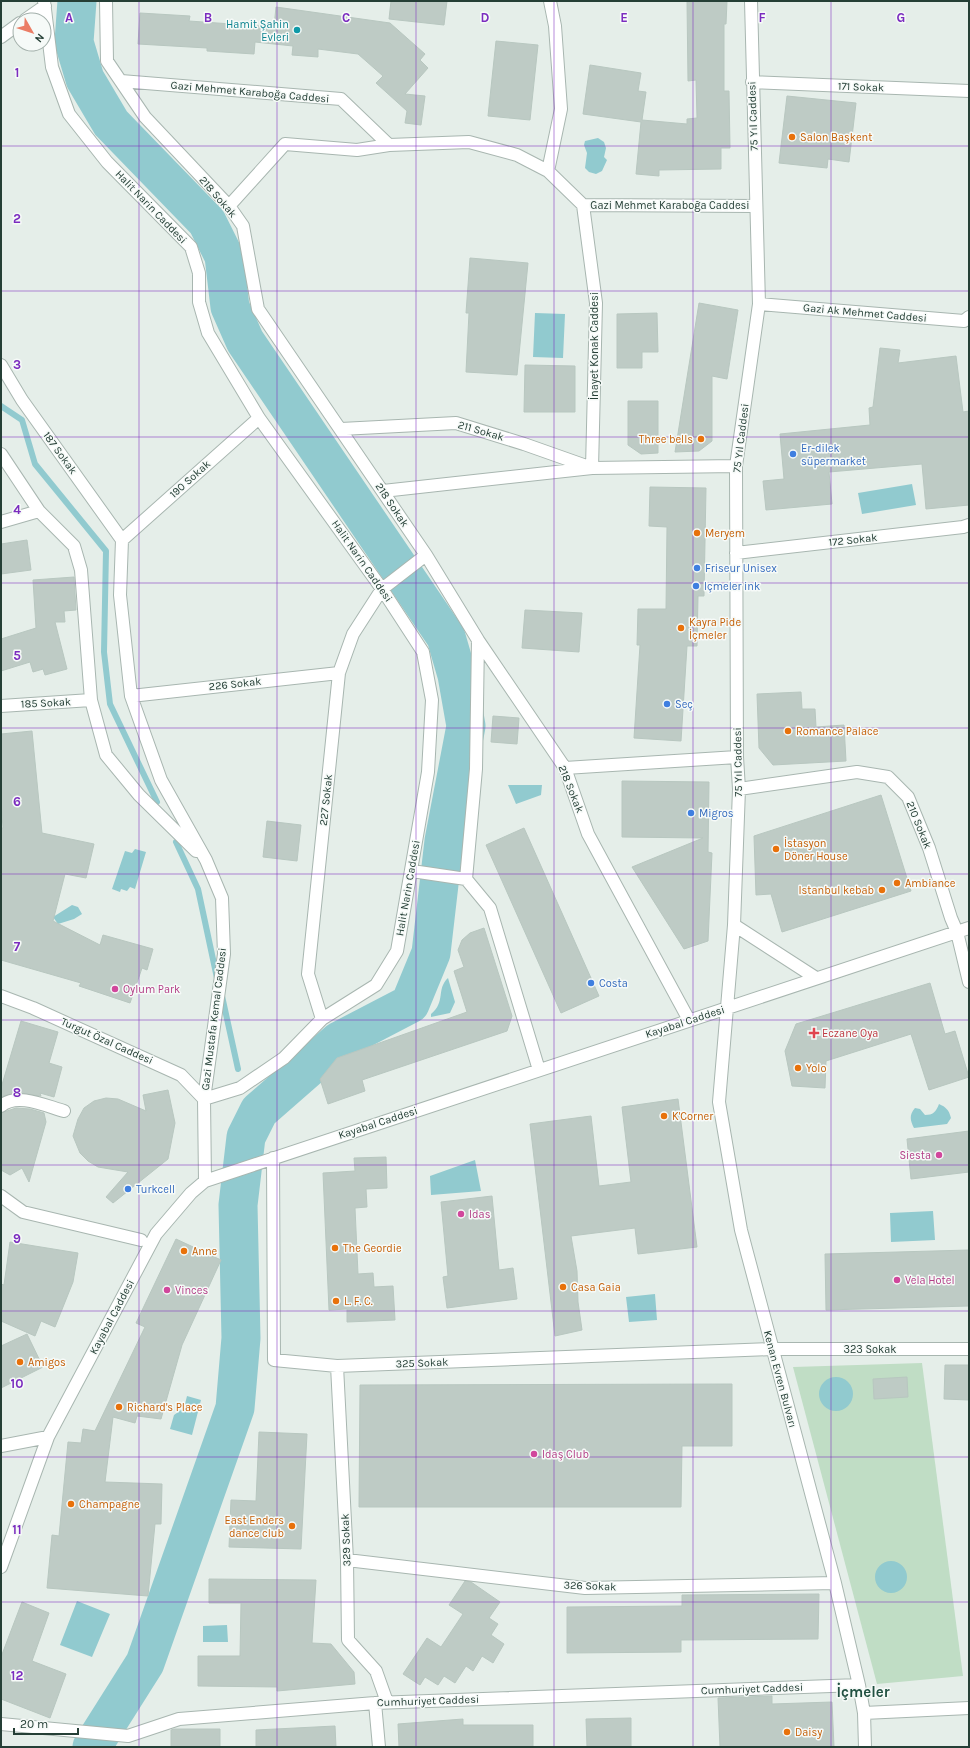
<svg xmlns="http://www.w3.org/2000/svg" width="970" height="1748" viewBox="0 0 970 1748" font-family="Karla,sans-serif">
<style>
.green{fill:#c0ddc5}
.water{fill:#91cacf}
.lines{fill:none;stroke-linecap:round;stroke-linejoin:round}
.stream{stroke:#91cacf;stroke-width:6}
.river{stroke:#91cacf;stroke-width:39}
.building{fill:#becbc5;stroke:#b8c7c0}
.minor-casing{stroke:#a8b6b0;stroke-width:14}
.minor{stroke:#fff;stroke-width:12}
.grid{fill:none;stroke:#7b2cbf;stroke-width:1;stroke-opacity:0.55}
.culture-dot{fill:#0f9aa8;stroke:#f6faf8;stroke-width:1.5}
.food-dot{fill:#e8710a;stroke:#f6faf8;stroke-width:1.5}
.shop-dot{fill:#3f7fe0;stroke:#f6faf8;stroke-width:1.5}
.hotel-dot{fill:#d1479c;stroke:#f6faf8;stroke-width:1.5}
.health-dot{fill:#e0444e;stroke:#f6faf8;stroke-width:1.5}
.labels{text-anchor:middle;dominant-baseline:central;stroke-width:3;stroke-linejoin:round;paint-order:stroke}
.culture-label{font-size:11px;fill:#0d838f;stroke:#f6faf8;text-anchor:end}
.street-label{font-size:11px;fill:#253f36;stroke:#f6faf8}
.food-label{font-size:11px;fill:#c56008;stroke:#f6faf8;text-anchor:start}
.shop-label{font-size:11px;fill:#366cbe;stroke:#f6faf8;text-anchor:start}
.hotel-label{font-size:11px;fill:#b23c85;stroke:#f6faf8;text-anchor:start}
.health-label{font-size:11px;fill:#be3a42;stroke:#f6faf8;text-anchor:start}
.district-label{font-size:15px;font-weight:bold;fill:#225142;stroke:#f6faf8}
.grid-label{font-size:13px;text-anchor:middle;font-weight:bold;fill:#7b2cbf;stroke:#f6faf8;stroke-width:3;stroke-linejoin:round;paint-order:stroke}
</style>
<rect width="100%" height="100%" fill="#e5eee9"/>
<path class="green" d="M922,1363L963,1676L877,1684L793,1367Z"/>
<path class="water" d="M598,138L604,142L606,148L604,157L607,160L602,171L596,174L589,172L585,168L587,153L584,145L585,141Z
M535,313L565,314L563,358L533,357Z
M912,484L916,505L862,514L858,493Z
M508,785H542L541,795L516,804Z
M135,849L146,852L135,889L130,887L127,891L121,889L120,892L112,889L125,851L132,853Z
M72,905L78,907L82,914L74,919L58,924L53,917Z
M448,978L455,1002L450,1013L431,1017V1014C446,1002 436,989 448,978Z
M939,1104C946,1107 949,1110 951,1118L947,1124L914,1128C910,1120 909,1115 915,1108L920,1109L925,1115C933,1115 936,1112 939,1104Z
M475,1160L481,1191L431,1195L430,1176Z
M933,1211L935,1240L891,1242L890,1213Z
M655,1294L657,1320L629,1322L626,1297Z
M819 1394a17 17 0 1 1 34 0a17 17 0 1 1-34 0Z
M187,1396L201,1400L192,1435L170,1429L174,1415L184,1408Z
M875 1577a16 16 0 1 1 32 0a16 16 0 1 1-32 0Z
M77,1601L110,1614L92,1657L60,1645Z
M227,1625L228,1642H203V1626Z"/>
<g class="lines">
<path class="stream" d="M1,406L22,420L35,464L106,551L104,652L110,704L157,802
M176,842L198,889L217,978
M222,996L238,1069
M246,1105L251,1127"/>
<path class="river" d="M77,1L74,42L85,79L111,123L207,222L224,256L230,307L245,341L446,637L457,675L466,726L444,841L431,953L410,1004L339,1041L259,1111L246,1137L238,1205L241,1338L235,1408L145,1663L92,1747"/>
</g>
<path class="building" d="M391,1H447L444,25L389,19Z
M687,1H727L726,24H724V91H729L730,148H721V169L659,170V176L636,174L641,122L583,114L590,65L641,73L638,91L646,92L642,120L687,124V119L697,118L696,80L688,81Z
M276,7L390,23L425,54L420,60L428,68L405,94L425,96L421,125L405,123L407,111L376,83L383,76L358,54L318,49V57L292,55L293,46L255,42L254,54L207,51V48L138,44L140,13L190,16L189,21L274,27Z
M496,41L538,45L530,120L488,116Z
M787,96L856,103L849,162L828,159L827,168L779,163Z
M470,258L528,263L517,375L466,372L469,313H466Z
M699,303L738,310L727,379L712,376V441L699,451L675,452Z
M657,313L658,352H642V368H617V314Z
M880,348L900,350L898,363L956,356L963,412L969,411V505L926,509L922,464L829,472L832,504L766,510L763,481L784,479L780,434L870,425L869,408L873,407Z
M525,365L575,366V412H524Z
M628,401H658V453L641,454L628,445Z
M650,487L706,488L704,596H698L697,646H687L681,741L634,738L640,645H637L638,609H666L667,527L649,526Z
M27,540L31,570L1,574V544Z
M74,577L76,610L64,611L65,622H55L67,669L45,675L43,669L33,672L30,662L1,671V639L36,628L33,580Z
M525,610L582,613L579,652L522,648Z
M801,692L802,709H815L816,727L844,725L846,761L773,765L759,748L757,694Z
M493,716L519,718L517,744L491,742Z
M32,731L42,833L94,844L86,878L65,874L53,921L100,945L103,935L153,949L147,970L142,968L130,1003L79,986L81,983L1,960V828H3L1,802V734Z
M622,781L709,782L708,852L712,853L708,941L684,949L632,867L703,838L622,837Z
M881,795L911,891L782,932L771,894L756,895L754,836Z
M267,821L301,825L297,861L263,857Z
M524,828L599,996L561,1013L486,845Z
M484,928L512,1016L507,1031L362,1080L365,1091L328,1104L320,1079L337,1058L467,1012L454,971L464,967L458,950L462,940L470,933Z
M930,983L945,1034L955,1031L969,1077L929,1090L911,1034L826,1061L825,1088L792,1086L785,1051L796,1024Z
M21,1021L58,1032L49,1063L62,1067L54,1097L40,1093L41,1096L15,1093L1,1097V1088Z
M168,1090L175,1123L168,1159L113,1203L106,1197L128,1172L98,1167L88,1161L80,1153L73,1136L78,1119L84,1108L94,1101L106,1098L118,1099L146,1111L143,1095Z
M678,1099L697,1247L638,1254L635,1228L571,1236L577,1271L578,1302L582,1330L555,1336L530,1124L591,1116L599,1186L631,1182L622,1107Z
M16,1108L30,1109L44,1113L46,1122L29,1182L22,1168L10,1175L1,1170V1113Z
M969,1131V1172L911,1179L907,1139Z
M386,1157L387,1188L366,1189L367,1207L355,1208L358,1274L373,1273L374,1287L393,1286L395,1320L347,1322V1309L329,1310L323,1173L355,1171L354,1158Z
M492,1196L499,1270L513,1268L517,1299L447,1308L443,1277L448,1276L441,1202Z
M176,1239L221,1260L182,1345L161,1419L137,1416L135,1423L113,1417L105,1482L162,1484L161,1524H155L148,1596L47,1588L52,1535L59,1536L68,1442L81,1443L83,1429L95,1431L145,1327L136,1323Z
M10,1242L78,1253L73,1282L55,1327L41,1321L35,1336L1,1321V1284L4,1285Z
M969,1250V1306L826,1310L825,1254Z
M27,1334L43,1367L1,1388V1346Z
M945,1365H969V1400L944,1399Z
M907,1377L908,1397L874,1399L873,1379Z
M732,1384V1446H682L681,1507H359L360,1385Z
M259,1432L307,1434L301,1549L229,1547L231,1500L256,1501Z
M209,1579L316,1580L312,1643L331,1644L354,1672L355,1684L277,1691V1687L198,1686V1656H240L241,1603H209Z
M465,1581L471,1582L500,1602L489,1618L498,1624L491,1635L504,1644L493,1663L482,1656L473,1671L466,1666L455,1683L444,1676L438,1685L425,1677L420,1685L403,1674L427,1638L441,1647L463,1614L449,1605Z
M819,1594L818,1639L681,1640V1652L567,1653V1607L682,1606V1595Z
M22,1602L49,1613L32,1661L66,1674L50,1718L1,1699V1657Z
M772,1696V1704L832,1702L834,1747H720L718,1698Z
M631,1718V1747H587L586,1719Z
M463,1719V1725H533V1747H399L398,1724Z
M335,1726L336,1747H256V1730Z
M174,1729H220V1747H171V1730Z"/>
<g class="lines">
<defs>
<path id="minor" d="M106,1L107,61L145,117L229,206L243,226L258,309L426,555L478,640L565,768L588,834L689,1020
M751,1L759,304L736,466L737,757L739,789L734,925L719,1102L741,1230L835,1583L859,1685L864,1713L865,1747
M25,20L45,6
M1,37L20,23
M121,81L341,99L389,145L469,142L517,155L548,171
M752,82L969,91
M583,205L756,206
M229,206L285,144L357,150L389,145
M759,304L964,321L969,317
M1,365L22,400L122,540
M341,429L456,423L524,444L592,468L596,303L583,205L548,171L561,109L555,26L550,1
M1,454L39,511L74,546L81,570L91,700L106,755L139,795L196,851
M383,491L592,468L736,466
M1,522L39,511
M122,540L120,595L131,696L161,780L206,860L222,898L224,954L204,1099L205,1181
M122,540L259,418
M736,553L963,527L969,525
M131,696L339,673
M1,706L91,700
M565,768L737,757
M739,789L857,772L888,777L908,797L929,848L951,918L957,932L969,982
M412,871L466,879L490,908L539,1070
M466,879L476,769L478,640
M734,925L816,978
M1,996L33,1008L181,1075L204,1099L240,1088L284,1058L322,1019L376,985L397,951L428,772L432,700L423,652L382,589L259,418L208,333L199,302V273L191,247L107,162L69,114L52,67L44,1
M322,1019L308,974L339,673L353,634L382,589L426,555
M1,1106C17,1092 46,1106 64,1111
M273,1158L274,1360L337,1366L772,1349H969
M1,1196L23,1212L141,1240
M337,1366L347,1560L348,1640L376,1671L387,1702
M1,1446L48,1437
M347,1560L585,1588L835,1583
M1,1567L48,1437L156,1234L191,1193L205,1181L969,928
M375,1703L379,1747
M864,1713L969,1708
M1,1724L128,1736L179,1719L375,1703L859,1685"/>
</defs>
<use href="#minor" class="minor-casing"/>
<use href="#minor" class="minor"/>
</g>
<path class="grid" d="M139,1V1747M277,1V1747M416,1V1747M554,1V1747M693,1V1747M831,1V1747M1,146H969M1,291H969M1,437H969M1,583H969M1,728H969M1,874H969M1,1020H969M1,1165H969M1,1311H969M1,1457H969M1,1602H969"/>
<circle class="culture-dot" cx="297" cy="30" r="4"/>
<g class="food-dot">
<circle cx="792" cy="137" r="4"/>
<circle cx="701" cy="439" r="4"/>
<circle cx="697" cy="533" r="4"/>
<circle cx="681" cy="628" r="4"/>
<circle cx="788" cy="731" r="4"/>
<circle cx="776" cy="849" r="4"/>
<circle cx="897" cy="883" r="4"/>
<circle cx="882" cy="890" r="4"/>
<circle cx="798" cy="1068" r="4"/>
<circle cx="664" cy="1116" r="4"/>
<circle cx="335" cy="1248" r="4"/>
<circle cx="184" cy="1251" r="4"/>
<circle cx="563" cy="1287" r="4"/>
<circle cx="336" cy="1301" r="4"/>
<circle cx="20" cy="1362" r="4"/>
<circle cx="119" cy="1407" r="4"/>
<circle cx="71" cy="1504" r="4"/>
<circle cx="292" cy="1526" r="4"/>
<circle cx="787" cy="1732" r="4"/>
</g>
<g class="shop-dot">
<circle cx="793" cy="454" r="4"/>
<circle cx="697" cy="568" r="4"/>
<circle cx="696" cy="586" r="4"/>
<circle cx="667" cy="704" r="4"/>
<circle cx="691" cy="813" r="4"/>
<circle cx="591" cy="983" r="4"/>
<circle cx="128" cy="1189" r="4"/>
</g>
<g class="hotel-dot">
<circle cx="115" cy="989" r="4"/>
<circle cx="939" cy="1155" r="4"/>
<circle cx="461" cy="1214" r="4"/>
<circle cx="897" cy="1280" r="4"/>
<circle cx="167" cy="1290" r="4"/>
<circle cx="534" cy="1454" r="4"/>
</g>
<path class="health-dot" d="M812 1027h4v4h4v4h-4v4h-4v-4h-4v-4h4z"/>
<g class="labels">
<g class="culture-label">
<text x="289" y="24">Hamit Şahin<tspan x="289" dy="13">Evleri</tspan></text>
</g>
<g class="street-label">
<text transform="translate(861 87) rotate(2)">171 Sokak</text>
<text transform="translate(250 92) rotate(5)">Gazi Mehmet Karaboğa Caddesi</text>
<text transform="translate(753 116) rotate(-92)">75 Yıl Caddesi</text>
<text transform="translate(218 197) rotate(49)">218 Sokak</text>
<text x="670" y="205">Gazi Mehmet Karaboğa Caddesi</text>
<text transform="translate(151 207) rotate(46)">Halit Narin Caddesi</text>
<text transform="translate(865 313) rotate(5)">Gazi Ak Mehmet Caddesi</text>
<text transform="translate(594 346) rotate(-90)">İnayet Konak Caddesi</text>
<text transform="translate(481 431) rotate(16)">211 Sokak</text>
<text transform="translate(741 438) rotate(-83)">75 Yıl Caddesi</text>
<text transform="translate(60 453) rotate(54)">187 Sokak</text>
<text transform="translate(190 479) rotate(-42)">190 Sokak</text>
<text transform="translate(392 505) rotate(56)">218 Sokak</text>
<text transform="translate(853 540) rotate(-6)">172 Sokak</text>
<text transform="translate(362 561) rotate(55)">Halit Narin Caddesi</text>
<text transform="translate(235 684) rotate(-6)">226 Sokak</text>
<text transform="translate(46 703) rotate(-3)">185 Sokak</text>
<text transform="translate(738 762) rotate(-91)">75 Yıl Caddesi</text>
<text transform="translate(571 789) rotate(68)">218 Sokak</text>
<text transform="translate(326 800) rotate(-84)">227 Sokak</text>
<text transform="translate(919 825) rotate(68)">210 Sokak</text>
<text transform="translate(408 888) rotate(-80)">Halit Narin Caddesi</text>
<text transform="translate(214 1019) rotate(-83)">Gazi Mustafa Kemal Caddesi</text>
<text transform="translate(685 1022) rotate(-18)">Kayabal Caddesi</text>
<text transform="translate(107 1041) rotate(24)">Turgut Özal Caddesi</text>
<text transform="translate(378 1123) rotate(-18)">Kayabal Caddesi</text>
<text transform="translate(112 1317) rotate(-62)">Kayabal Caddesi</text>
<text x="870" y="1349">323 Sokak</text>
<text transform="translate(422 1363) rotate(-2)">325 Sokak</text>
<text transform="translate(780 1379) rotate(75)">Kenan Evren Bulvarı</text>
<text transform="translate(346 1540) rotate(-92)">329 Sokak</text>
<text transform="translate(590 1586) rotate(2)">326 Sokak</text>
<text transform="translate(752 1689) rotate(-2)">Cumhuriyet Caddesi</text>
<text transform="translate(428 1701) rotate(-2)">Cumhuriyet Caddesi</text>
</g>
<g class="food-label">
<text x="800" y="137">Salon Başkent</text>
<text x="693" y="439" text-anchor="end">Three bells</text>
<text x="705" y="533">Meryem</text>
<text x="689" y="622">Kayra Pide<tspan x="689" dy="13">İçmeler</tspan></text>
<text x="796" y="731">Romance Palace</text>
<text x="784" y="843">İstasyon<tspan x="784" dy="13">Döner House</tspan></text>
<text x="905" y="883">Ambiance</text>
<text x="874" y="890" text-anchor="end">Istanbul kebab</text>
<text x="806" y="1068">Yolo</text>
<text x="672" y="1116">K'Corner</text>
<text x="343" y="1248">The Geordie</text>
<text x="192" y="1251">Anne</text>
<text x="571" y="1287">Casa Gaia</text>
<text x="344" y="1301">L. F. C.</text>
<text x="28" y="1362">Amigos</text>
<text x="127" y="1407">Richard's Place</text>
<text x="79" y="1504">Champagne</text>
<text x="284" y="1520" text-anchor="end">East Enders<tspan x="284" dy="13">dance club</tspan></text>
<text x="795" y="1732">Daisy</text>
</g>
<g class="shop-label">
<text x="801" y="448">Er-dilek<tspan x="801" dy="13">süpermarket</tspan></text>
<text x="705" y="568">Friseur Unisex</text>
<text x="704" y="586">Içmeler ink</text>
<text x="675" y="704">Seç</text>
<text x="699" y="813">Migros</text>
<text x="599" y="983">Costa</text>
<text x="136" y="1189">Turkcell</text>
</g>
<g class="hotel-label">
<text x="123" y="989">Oylum Park</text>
<text x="931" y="1155" text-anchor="end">Siesta</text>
<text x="469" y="1214">Idas</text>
<text x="905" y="1280">Vela Hotel</text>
<text x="175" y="1290">Vinces</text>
<text x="542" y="1454">Idaş Club</text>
</g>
<g class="health-label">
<text x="822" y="1033">Eczane Oya</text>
</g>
<g class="district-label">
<text x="863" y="1692">İçmeler</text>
</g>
</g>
<g class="grid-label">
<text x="69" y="22">A</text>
<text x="208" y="22">B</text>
<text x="346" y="22">C</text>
<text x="485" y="22">D</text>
<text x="624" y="22">E</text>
<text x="762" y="22">F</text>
<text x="901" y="22">G</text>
<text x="17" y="77">1</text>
<text x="17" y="223">2</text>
<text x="17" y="369">3</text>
<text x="17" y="514">4</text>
<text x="17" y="660">5</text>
<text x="17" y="806">6</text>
<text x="17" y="951">7</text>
<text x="17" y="1097">8</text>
<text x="17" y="1243">9</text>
<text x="17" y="1388">10</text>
<text x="17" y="1534">11</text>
<text x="17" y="1680">12</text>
</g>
<rect width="970" height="1748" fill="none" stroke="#253f36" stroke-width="4"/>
<g transform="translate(32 32) rotate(129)"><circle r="19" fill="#f6faf8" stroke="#a2afaa"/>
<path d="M0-3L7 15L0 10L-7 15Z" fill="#eb7d66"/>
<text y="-6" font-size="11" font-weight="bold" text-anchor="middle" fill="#253f36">N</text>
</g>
<path d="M14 1728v6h64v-6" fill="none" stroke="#253f36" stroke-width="2"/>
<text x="20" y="1728" font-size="12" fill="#253f36" stroke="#f6faf8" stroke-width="3" paint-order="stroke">20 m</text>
</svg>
